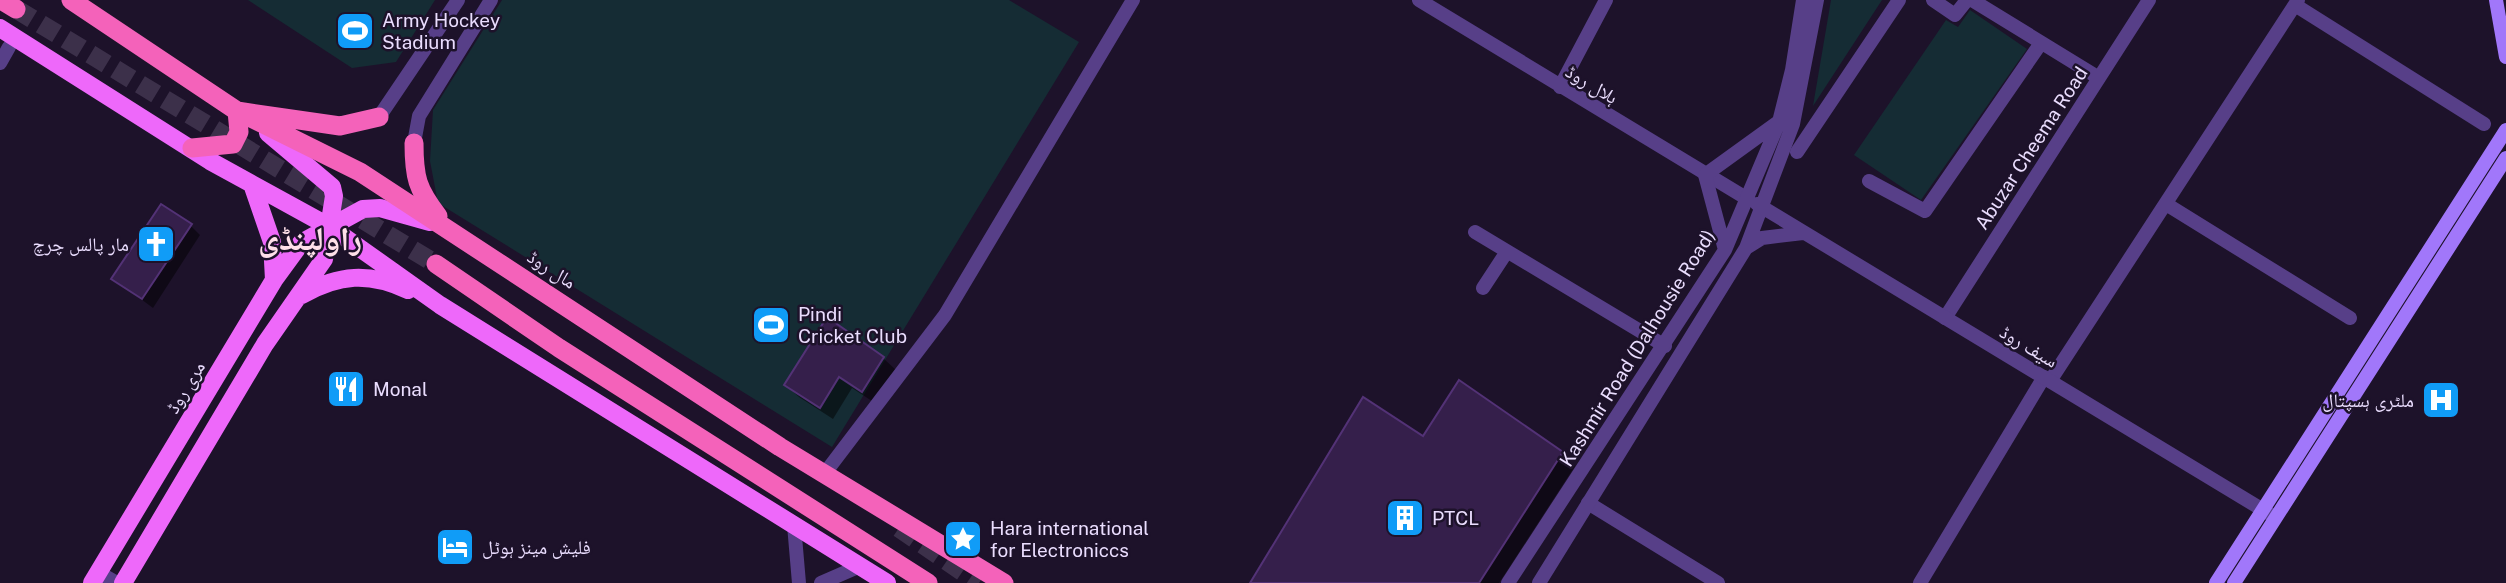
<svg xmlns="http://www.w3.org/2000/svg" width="2506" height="583" viewBox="0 0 2506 583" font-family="'Public Sans','Noto Naskh Arabic',sans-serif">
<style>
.green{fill:#152c34}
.shadow{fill:#0007}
.building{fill:#351f4b;stroke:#533276;stroke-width:2}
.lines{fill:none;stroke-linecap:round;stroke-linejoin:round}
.trunk-tunnel{stroke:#3c304a;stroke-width:19;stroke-dasharray:19 10;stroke-linecap:butt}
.minor{stroke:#573f88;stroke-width:14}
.tertiary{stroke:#573f88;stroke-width:14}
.secondary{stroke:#a177fa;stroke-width:14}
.primary{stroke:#ee68fa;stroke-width:18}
.trunk{stroke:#f462ba;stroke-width:19}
.labels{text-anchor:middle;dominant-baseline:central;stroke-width:5;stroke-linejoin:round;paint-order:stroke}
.poi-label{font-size:19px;fill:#eaddfe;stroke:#1d122a;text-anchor:start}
.street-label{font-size:19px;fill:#eaddfe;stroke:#1d122a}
.town-label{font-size:33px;font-weight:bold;fill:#fedfe9;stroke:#1d122a}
</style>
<rect width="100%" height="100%" fill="#1d122a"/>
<path class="green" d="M248,0H435L396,62L352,68Z
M502,0H1009L1079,42L832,447L438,203L430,161L433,110Z
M1831,0H1882L1813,106Z
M1970,10L2027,49L1921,200L1854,155L1946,20L1958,27Z"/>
<path class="shadow" d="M190,225L200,235L153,308L114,279Z
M883,358L896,370L875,403L852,388L833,419L799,397L786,385Z
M1459,383L1562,454L1575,466L1499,583H1252L1424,438Z"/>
<path class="building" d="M161,204L192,224L142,299L111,279Z
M827,317L884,357L862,392L839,377L820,408L784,385Z
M1459,380L1563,452L1479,583H1250L1363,397L1423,436Z"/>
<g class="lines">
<path class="trunk-tunnel" d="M16,9L436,264
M899,528L979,583"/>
<path class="minor" d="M1419,0L1746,198
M1933,0L1955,15L1967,0
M1972,0L2099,78
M2295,5L2484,124
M0,63L9,47
M1560,87L1606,0
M379,117L458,0
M414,143L419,116L491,0
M1797,152L1899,0
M1869,181L1925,211L2041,43
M2166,204L2350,318
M1475,232L1665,346
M1483,288L1506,253
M1945,318L2149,0
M2050,381L2298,0
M825,473L945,315L1133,0
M1588,503L1718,583
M1920,583L2044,377"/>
<path class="tertiary" d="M1757,204L2273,516
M1746,248L1762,238L1803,233
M1725,250L1705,175L1777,123
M794,525L799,583
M98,572L117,583
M821,583L860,566
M1508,583L1725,250L1779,122L1792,70L1803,0
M1539,583L1746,248L1793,124L1817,0"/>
<path class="secondary" d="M2496,0L2506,57
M2216,583L2506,130
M2234,583L2506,158"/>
<path class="primary" d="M0,28L210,161L330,227L440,305L887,583
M252,184L272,242L274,280
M302,295C339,274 369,272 408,290
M92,583L274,280L301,243L363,209L380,208L430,222
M123,583L265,344L324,259L334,196L332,187L268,133"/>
<path class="trunk" d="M1,0L16,9
M71,0L237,111L360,172L780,447L1004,583
M414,143C414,177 417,189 438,216
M192,148L233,144L239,132L237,111L340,126L379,117
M436,264L559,348L928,583"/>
</g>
<defs>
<symbol id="stadium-square" viewBox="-11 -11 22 22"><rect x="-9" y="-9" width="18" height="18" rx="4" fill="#109cf7" stroke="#1d122a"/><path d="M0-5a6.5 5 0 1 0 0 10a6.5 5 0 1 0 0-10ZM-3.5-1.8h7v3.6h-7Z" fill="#fff"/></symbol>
<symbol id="church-square" viewBox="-11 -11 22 22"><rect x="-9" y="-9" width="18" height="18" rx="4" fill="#109cf7" stroke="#1d122a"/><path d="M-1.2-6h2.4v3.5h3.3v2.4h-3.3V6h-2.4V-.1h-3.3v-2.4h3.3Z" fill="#fff"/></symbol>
<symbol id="restaurant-square" viewBox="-11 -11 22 22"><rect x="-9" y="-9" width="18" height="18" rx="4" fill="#109cf7" stroke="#1d122a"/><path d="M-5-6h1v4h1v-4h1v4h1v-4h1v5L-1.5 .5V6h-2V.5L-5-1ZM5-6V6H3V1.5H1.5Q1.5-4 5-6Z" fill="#fff"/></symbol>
<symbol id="hospital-square" viewBox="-11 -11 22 22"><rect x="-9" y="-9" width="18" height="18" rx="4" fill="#109cf7" stroke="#1d122a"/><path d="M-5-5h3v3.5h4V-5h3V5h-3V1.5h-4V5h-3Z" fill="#fff"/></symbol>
<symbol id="building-square" viewBox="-11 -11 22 22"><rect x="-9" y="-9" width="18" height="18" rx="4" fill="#109cf7" stroke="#1d122a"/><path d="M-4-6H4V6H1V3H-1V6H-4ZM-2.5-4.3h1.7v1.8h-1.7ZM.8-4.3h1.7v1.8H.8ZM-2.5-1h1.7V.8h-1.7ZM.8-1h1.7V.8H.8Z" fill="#fff"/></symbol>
<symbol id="sight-square" viewBox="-11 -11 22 22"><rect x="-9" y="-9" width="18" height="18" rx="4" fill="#109cf7" stroke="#1d122a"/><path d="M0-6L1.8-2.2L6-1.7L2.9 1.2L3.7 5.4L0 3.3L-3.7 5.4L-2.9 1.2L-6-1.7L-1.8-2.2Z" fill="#fff"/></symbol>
<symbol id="hotel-square" viewBox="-11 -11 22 22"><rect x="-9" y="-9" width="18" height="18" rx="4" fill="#109cf7" stroke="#1d122a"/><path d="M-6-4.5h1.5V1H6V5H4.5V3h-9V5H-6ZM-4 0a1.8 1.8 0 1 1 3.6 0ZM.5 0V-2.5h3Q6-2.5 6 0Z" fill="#fff"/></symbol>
</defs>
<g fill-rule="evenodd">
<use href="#stadium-square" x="333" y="9" width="44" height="44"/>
<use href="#church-square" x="134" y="222" width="44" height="44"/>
<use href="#stadium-square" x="749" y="303" width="44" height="44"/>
<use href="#restaurant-square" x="324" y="367" width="44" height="44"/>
<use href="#hospital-square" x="2419" y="378" width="44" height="44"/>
<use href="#building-square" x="1383" y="496" width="44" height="44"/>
<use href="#sight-square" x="941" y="517" width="44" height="44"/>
<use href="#hotel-square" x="433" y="525" width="44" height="44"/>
</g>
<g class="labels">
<g class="poi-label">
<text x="382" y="20">Army Hockey<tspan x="382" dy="22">Stadium</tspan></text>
<text x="129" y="244" text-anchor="end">مار پالس چرچ</text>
<text x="798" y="314">Pindi<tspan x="798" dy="22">Cricket Club</tspan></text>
<text x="373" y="389">Monal</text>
<text x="2414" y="400" text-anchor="end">ملٹری ہسپتال</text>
<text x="1432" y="518">PTCL</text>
<text x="990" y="528">Hara international<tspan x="990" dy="22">for Electroniccs</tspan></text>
<text x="482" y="547">فلیش مینز ہوٹل</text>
</g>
<g class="street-label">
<text transform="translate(1592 84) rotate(31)">ہلال روڈ</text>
<text transform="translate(2031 148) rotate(-57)">Abuzar Cheema Road</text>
<text transform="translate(552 269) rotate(33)">مال روڈ</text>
<text transform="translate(2029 346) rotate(31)">سیف روڈ</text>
<text transform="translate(1637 348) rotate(-58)">Kashmir Road (Dalhousie Road)</text>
<text transform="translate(185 387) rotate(-59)">مری روڈ</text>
</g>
<g class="town-label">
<text x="310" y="238">راولپنڈی</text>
</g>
</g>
</svg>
